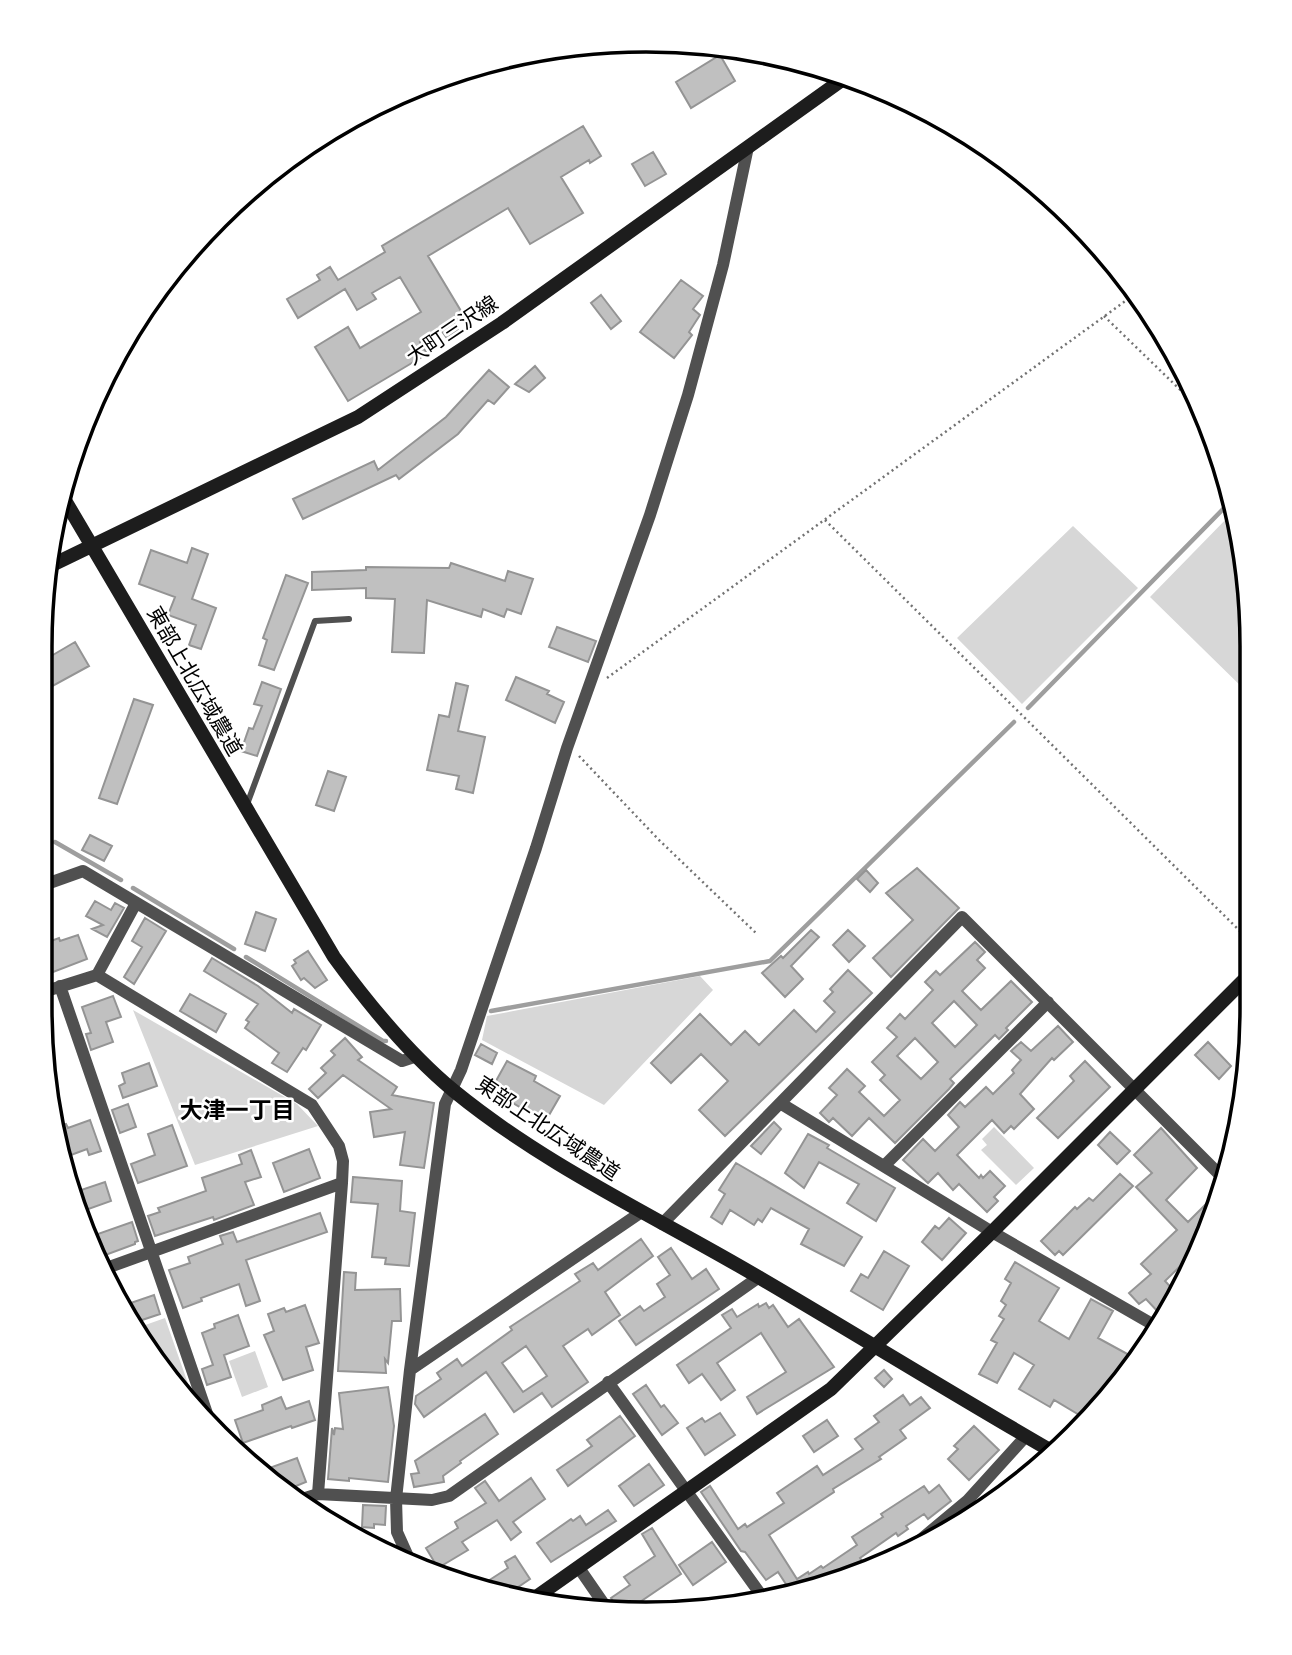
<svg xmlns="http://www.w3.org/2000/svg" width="1292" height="1655" viewBox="0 0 1292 1655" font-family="Helvetica,'Noto Sans JP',sans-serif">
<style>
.green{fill:#d7d7d7}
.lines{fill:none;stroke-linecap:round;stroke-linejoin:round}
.stream{stroke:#9e9e9e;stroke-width:4.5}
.building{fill:#c0c0c0;stroke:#949494;stroke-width:2;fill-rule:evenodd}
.path{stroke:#727272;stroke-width:2.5;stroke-dasharray:2 3.5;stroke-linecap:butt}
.lane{stroke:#505050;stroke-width:6}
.street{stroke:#505050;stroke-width:12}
.secondary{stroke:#1d1d1d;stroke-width:14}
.labels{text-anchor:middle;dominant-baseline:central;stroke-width:5;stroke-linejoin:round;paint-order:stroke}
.street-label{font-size:21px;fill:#000;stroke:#fff}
.neighbourhood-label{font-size:23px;font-weight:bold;fill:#000;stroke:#fff}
.rim{fill:none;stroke:#000;stroke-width:3.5}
</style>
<rect width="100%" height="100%" fill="#fff"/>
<path class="green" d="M1232,513L1250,606L1251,696L1150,597Z
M1073,526L1138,588L1022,704L957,638Z
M700,976L713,990L604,1105L482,1040L487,1016Z
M133,1010L297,1104L318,1126L195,1165Z
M994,1127L1034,1168L1016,1185L981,1150L987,1145L982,1139Z
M165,1318L192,1395L186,1396L134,1329Z
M255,1351L268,1387L242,1397L229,1361Z"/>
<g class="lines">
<path class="stream" d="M1028,708L1230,502
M41,832L43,834
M55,842L121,880
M133,888L234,949
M246,957L383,1041H386
M491,1011L770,961L1014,722"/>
</g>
<path class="building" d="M720,55L735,81L691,108L676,82Z
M583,126L601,156L590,163L589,160L561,177L583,213L530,244L508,208L428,256L464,316L454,322L458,330L446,337L441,330L420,342L427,354L348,401L315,347L348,327L360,348L421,312L400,277L372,293L376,299L357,310L345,289L298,318L287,299L320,280L317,275L330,267L338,280L385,252L382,246Z
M653,152L666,174L645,186L632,164Z
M681,280L703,296L693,309L700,315L689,332L692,335L674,358L640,332Z
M601,295L621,321L611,329L591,303Z
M535,366L545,378L529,392L515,384Z
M489,370L509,387L494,404L488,400L458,434L399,479L396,475L303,519L293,499L374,461L378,470L446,417Z
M192,548L208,554L192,599L216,608L201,649L189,645L196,625L168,615L175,597L139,584L151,550L187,563Z
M451,563L505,581L508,571L533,579L521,614L507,609L504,617L483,609L481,617L427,600L424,653L392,652L395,599L366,598V588L312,590V572L366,570V567L449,568Z
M286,575L308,583L274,670L259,665L267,640L263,638Z
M557,627L596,641L588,662L549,647Z
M75,642L89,666L49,688L41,674V662Z
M516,677L549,691L547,694L564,702L555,723L506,700Z
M262,682L281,689L257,756L241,751L249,728L253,729L262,706L254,704Z
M456,683L468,686L458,731L485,737L473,793L456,789L459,776L427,770L439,715L449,717Z
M134,699L153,705L117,804L99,798Z
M328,771L346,777L334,811L316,805Z
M90,835L112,846L104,861L82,850Z
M917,868L959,908L891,977L873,958L913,920L886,893Z
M866,870L878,883L870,892L857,879Z
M95,901L111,910L115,903L124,908L107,937L92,929L103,925L86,916Z
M256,912L276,919L265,951L245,944Z
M145,918L166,931L134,984L124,977L142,947L132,941Z
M811,930L819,937L791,966L803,979L785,997L762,973L781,956L783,958Z
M848,930L865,946L849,962L833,945Z
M78,935L87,959L40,977V945L59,938L60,941Z
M975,942L985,952L977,960L985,968L962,991L981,1010L1011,981L1032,1002L1006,1028L1008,1030L999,1039L995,1035L950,1079L954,1083L949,1089L895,1143L869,1118L852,1136L833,1118L829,1122L820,1113L837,1095L829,1088L847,1069L865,1086L859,1092L884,1116L900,1100L880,1080L885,1075L872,1062L897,1037L887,1028L900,1014L905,1019L933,990L925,982L936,971L940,975ZM954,1001L977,1025L955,1047L932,1023ZM915,1038L938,1062L921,1079L897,1056Z
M308,951L327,980L315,988L304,978L301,980L292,966L296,963L294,960Z
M212,958L258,986L292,1013L294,1009L321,1025L306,1050L303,1048L287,1072L272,1063L279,1053L245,1028L249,1022L246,1020L258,1004L204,971Z
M848,970L872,993L725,1136L699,1110L728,1081L701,1054L671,1083L651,1063L700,1014L731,1045L745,1031L759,1045L794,1010L816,1032L835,1012L824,1001L833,992L830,989Z
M190,994L226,1014L216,1032L180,1011Z
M113,996L121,1017L106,1022L113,1042L91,1050L86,1034L91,1033L82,1007Z
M1058,1026L1073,1042L1054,1060L1052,1058L1020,1094L1034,1109L1014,1129L1011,1126L1004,1133L992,1120L957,1155L979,1178L981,1175L983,1178L990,1171L1005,1186L994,1197L998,1201L987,1212L959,1184L953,1190L938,1173L928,1183L903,1160L923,1139L935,1151L959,1127L948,1115L960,1102L965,1107L986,1087L993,1094L1014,1073L1012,1070L1021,1060L1011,1051L1021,1042L1031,1051Z
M345,1038L362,1057L358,1060L397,1087L392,1095L434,1103L424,1168L400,1165L405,1132L374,1137L370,1112L391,1109L343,1075L318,1098L309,1089L326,1073L321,1068L335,1055L331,1051Z
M1208,1042L1231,1066L1219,1079L1195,1055Z
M481,1044L497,1053L492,1064L475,1055Z
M507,1061L536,1076L534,1081L560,1096L545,1122L491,1090Z
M1085,1061L1110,1087L1058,1138L1037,1118L1074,1081L1070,1076Z
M149,1063L157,1086L123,1098L119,1086L125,1083L122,1073Z
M128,1104L136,1127L120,1133L112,1110Z
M90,1120L101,1151L89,1155L87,1149L60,1159L56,1127L66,1124L68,1128Z
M774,1122L781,1129L761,1154L751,1146Z
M172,1125L187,1166L138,1183L131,1164L155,1155L148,1134Z
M1161,1128L1197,1168L1166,1200L1188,1222L1221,1189L1205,1242L1165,1281L1177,1294L1171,1306L1161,1315L1146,1299L1139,1304L1129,1293L1151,1274L1141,1264L1177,1230L1136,1187L1152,1173L1134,1155Z
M1110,1132L1130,1151L1117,1164L1098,1145Z
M808,1134L829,1145L827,1148L895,1188L876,1221L847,1203L859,1184L819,1162L804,1188L785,1173Z
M309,1149L320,1178L284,1192L273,1163Z
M251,1150L261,1177L245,1182L254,1205L214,1220L213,1217L155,1236L148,1216L160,1212L158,1208L206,1191L202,1178L242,1164L239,1155Z
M736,1163L862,1237L844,1266L801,1244L809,1229L771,1208L762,1222L758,1219L754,1225L730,1210L722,1224L711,1217L725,1194L719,1190Z
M1120,1174L1133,1186L1063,1255L1059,1251L1055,1255L1041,1241L1075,1207L1077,1209L1089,1198L1093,1201Z
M353,1177L402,1181L400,1211L415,1213L409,1266L385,1264L386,1258L372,1257L378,1204L351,1202Z
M105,1182L111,1201L80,1212L72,1193Z
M320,1213L327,1232L246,1260L260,1301L246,1306L239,1284L201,1298L202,1301L183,1308L169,1270L190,1263L188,1257L223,1244L220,1236L233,1232L237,1242Z
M949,1218L966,1233L942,1260L922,1242L935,1226L939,1229Z
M132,1222L138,1241L135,1242V1244L100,1257L92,1236Z
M641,1239L653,1256L605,1292L620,1315L592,1335L588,1329L563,1346L588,1382L552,1407L542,1393L514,1412L486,1372L424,1417L415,1404L416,1396L441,1379L437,1373L457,1359L462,1366L512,1330L510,1327L580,1281L575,1274L593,1263L598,1270ZM526,1346L547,1376L523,1392L502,1363Z
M671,1248L692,1279L706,1269L719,1289L636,1345L619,1321L640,1306L644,1311L665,1297L657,1284L670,1275L658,1257Z
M884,1251L909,1266L883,1310L851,1291L861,1274L868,1278Z
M1015,1262L1059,1288L1039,1321L1069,1339L1091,1299L1113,1311L1098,1338L1131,1356L1121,1374L1123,1376L1086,1419L1054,1400L1050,1407L1019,1389L1034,1365L1014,1353L997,1383L979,1374L997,1343L991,1340L1004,1319L999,1316L1006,1305L1001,1301L1011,1283L1005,1279Z
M344,1272L356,1273L355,1290L400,1289L401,1321H392L388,1363L385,1359L386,1373L338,1371Z
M154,1295L160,1314L130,1324L119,1307Z
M766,1303L769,1308L773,1305L788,1327L799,1319L834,1367L757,1414L747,1397L786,1372L761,1333L717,1363L735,1390L721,1400L702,1374L689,1383L677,1365L731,1328L722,1315L732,1309L737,1317L758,1304L759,1307Z
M305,1305L319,1343L306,1347L313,1370L283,1380L264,1335L274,1331L268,1314L284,1308L286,1312Z
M238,1315L249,1346L224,1355L231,1377L207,1385L202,1369L213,1365L202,1333L215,1328L214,1324Z
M884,1370L892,1379L884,1387L875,1378Z
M646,1385L661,1407L664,1405L678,1423L662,1435L633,1394Z
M388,1387L394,1426L388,1482L349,1478V1481L328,1479L332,1428L334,1435L335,1428L343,1429L339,1393Z
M903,1395L910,1405L921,1397L930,1408L900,1430L906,1438L879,1457L881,1459L833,1489L834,1492L769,1535L797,1579L808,1572L809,1574L821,1566L823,1568L857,1545L852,1537L883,1517L881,1514L924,1486L929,1493L939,1485L951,1501L928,1519L924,1514L906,1526L908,1529L898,1536L896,1533L860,1558L865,1566L854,1573L803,1594L793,1595L778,1572L766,1580L745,1552L741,1551L701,1492L710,1486L738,1529L745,1524L747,1527L784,1503L777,1493L817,1466L823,1475L863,1449L855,1439L879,1422L874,1416Z
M281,1397L286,1409L309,1401L315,1420L292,1428L291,1426L243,1443L235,1420L263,1410L262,1405Z
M720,1413L735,1435L705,1455L687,1428L702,1418L705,1422Z
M485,1414L498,1434L460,1461L461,1463L443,1476L444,1482L414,1487L411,1474L419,1473L415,1461Z
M620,1416L635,1436L568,1486L557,1470L592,1446L587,1440Z
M827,1420L838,1436L814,1452L803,1436Z
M974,1426L999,1450L969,1480L948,1459L958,1449L954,1446Z
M297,1458L306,1482L286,1490L261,1471Z
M649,1464L664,1485L634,1506L619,1486Z
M531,1478L545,1499L513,1522L521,1532L511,1540L497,1520L462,1542L468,1550L438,1568L426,1548L458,1528L455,1522L486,1503L475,1488L485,1481L499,1501Z
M363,1505L386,1506L385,1525L374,1524V1528L362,1527Z
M608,1510L616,1521L551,1562L537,1543L571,1519L573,1521L580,1516L586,1525Z
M652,1528L681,1574L640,1602L649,1614L620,1611L611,1598L630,1585L624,1577L655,1556L642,1534Z
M712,1542L726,1562L693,1585L679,1565Z
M515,1556L530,1579L505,1596L493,1595L485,1583L508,1568L505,1562Z"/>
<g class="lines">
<path class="path" d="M1104,316L1201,410
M825,520L1252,943
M607,678L1135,294
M579,756L659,840L757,934"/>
<path class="lane" d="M246,807L315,621L349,619"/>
<path class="street" d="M41,886L83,871L402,1061L417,1056
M97,975L312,1105L339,1146L343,1161L342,1183L318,1494
M60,986L213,1431
M40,993L97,975L136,903
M780,1103L992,1232L1159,1328
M884,1166L1048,1002
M662,1224L962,917L1224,1179
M104,1269L342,1183
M410,1370L640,1213
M608,1382L764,1599
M299,1500L318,1494L432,1500L449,1496L759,1277
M907,1551L968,1500L1026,1436
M410,1561L397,1532L396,1499L410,1370L445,1104L461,1070L536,848L567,748L650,515L688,395L723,265L748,147
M579,1568L608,1610"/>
<path class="secondary" d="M63,497L334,957C369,1005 408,1053 454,1091C547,1167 657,1217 760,1278C859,1336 956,1396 1055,1453
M50,566L358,417L502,323L846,77
M532,1600L831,1389L992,1232L1252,972"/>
</g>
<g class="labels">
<g class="street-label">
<text transform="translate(452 330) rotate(-34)">大町三沢線</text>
<text transform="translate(195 681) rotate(60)">東部上北広域農道</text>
<text transform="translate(548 1128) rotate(34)">東部上北広域農道</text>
</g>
<g class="neighbourhood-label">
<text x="237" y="1110">大津一丁目</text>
</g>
</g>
<path d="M0 0H1292V1655H0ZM646 52H646A594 594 0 0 1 1240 646V1008A594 594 0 0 1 646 1602H646A594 594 0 0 1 52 1008V646A594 594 0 0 1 646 52Z" fill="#fff" fill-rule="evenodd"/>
<path class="rim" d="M646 52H646A594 594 0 0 1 1240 646V1008A594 594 0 0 1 646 1602H646A594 594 0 0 1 52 1008V646A594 594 0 0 1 646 52Z"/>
</svg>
